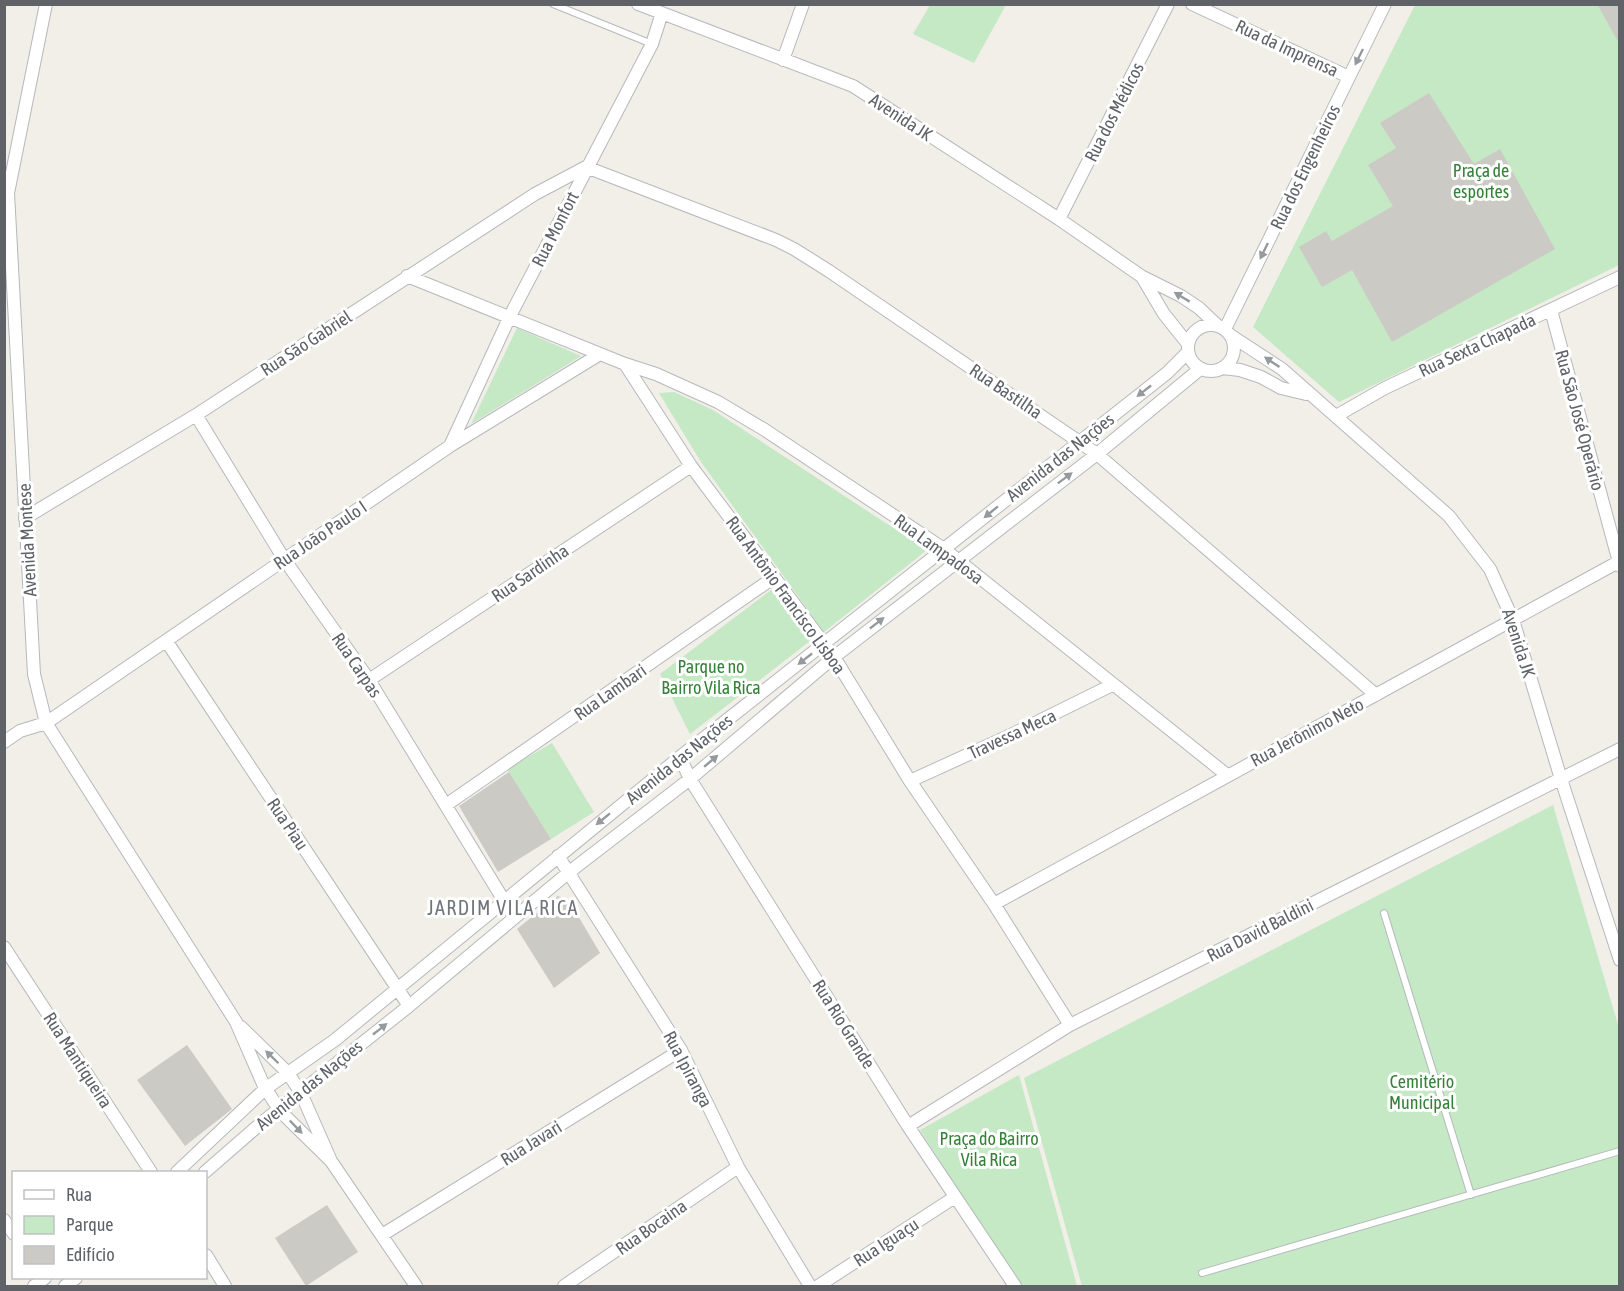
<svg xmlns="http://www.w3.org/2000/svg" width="1624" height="1291" viewBox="0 0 1624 1291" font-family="'Asap Condensed',sans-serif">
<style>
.green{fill:#c5e8c5}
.building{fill:#cccac5}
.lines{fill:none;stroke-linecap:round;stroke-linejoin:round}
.service-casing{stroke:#b5b8bc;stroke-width:8}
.minor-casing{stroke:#b5b8bc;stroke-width:14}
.service{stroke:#fff;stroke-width:6}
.minor{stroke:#fff;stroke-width:12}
.oneway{fill:#979a9d}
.labels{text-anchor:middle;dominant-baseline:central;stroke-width:6;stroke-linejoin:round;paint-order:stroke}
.street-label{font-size:18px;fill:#5f6368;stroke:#fff}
.park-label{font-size:18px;fill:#348238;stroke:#fff}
.neighbourhood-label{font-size:20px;letter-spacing:1.5px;fill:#70757a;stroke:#fff}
</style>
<rect width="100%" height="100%" fill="#f1efe8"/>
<path class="green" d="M930,5V4L1006,5L974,63L913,34Z
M1415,5H1619V265L1339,402L1253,327Z
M517,328L581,356L471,424Z
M674,392L713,410L927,550L824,632L701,462L659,393Z
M771,590L810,641L690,734L660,674Z
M552,743L594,812L551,839L507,769Z
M1553,805L1619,1028V1286H1082L1024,1078Z
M1019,1075L1077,1286H1020L920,1130Z"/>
<path class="building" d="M1597,4H1620V45Z
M1429,93L1474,164L1500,149L1555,249L1392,342L1352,270L1322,287L1299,247L1326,231L1332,241L1393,206L1368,165L1396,148L1380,123Z
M509,772L551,839L498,872L459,806Z
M558,896L568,899L600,953L554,988L517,929Z
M187,1045L232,1109L185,1146L137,1080Z
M327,1205L358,1252L306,1286L275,1238Z"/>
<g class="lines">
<defs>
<path id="service" d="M553,4L652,44
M1384,913L1471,1195
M1202,1273L1620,1151"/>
<path id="minor" d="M46,4L8,193L34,674L46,723L236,1022L264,1086L280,1111L331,1161
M638,4L853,86L1059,219L1141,276L1181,296L1199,308L1218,326
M1192,4L1349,77
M783,60L803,4
M1059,219L1168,4
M407,276L625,364L691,466L834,657L910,781L994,904L1070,1025
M1142,277L1164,314L1188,344
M1551,310L1620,566
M1188 348a23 23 0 1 1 46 0a23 23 0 1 1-46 0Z
M1225,329L1385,4
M1230,335L1282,369L1449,516L1490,569L1513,620L1561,779L1620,960
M625,364L656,374L718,402L765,430L944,549L1227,775
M1222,368L1240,370L1261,377L1281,388L1306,394
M196,415L284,559L369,680L514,917
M1336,416L1385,388L1620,277
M450,446L510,316L652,44L662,13
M25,518L196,415L535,194L586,167L776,240L794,249L829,271L1097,454L1376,695
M167,642L409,1006
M369,680L691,466
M4,742L20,731L46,723L450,446L600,354
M680,757L690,779L908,1126L1015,1286
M910,781L1013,734L1112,685
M446,805L773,578
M558,856L681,1050L738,1167L810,1286
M994,904L1620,561
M4,947L151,1172
M241,1027L288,1073L301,1093L331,1161L416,1286
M908,1126L1070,1025L1620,749
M177,1172L265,1089L335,1040L680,757L1167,373L1188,352
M205,1172L259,1125L409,1006L568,873L690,779L834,657L1097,454L1200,369
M4,1220L14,1234
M382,1235L681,1050
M206,1255L225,1286
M34,1286L45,1278
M65,1286L76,1278
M564,1286L738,1167
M818,1286L955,1197"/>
</defs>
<use href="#service" class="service-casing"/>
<use href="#minor" class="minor-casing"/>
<use href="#service" class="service"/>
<use href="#minor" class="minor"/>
</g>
<defs><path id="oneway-solid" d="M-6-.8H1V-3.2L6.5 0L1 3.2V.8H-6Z" transform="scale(1.5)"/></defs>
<g class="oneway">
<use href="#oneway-solid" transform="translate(1359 57) rotate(116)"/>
<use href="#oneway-solid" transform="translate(1264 251) rotate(116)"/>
<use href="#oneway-solid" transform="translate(1182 297) rotate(-149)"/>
<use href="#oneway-solid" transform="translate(1272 362) rotate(-146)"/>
<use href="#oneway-solid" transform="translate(1144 391) rotate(142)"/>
<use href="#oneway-solid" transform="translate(1065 478) rotate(-37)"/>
<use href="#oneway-solid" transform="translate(991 512) rotate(141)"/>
<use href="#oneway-solid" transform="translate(877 623) rotate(-38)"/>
<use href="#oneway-solid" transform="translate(805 659) rotate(142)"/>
<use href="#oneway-solid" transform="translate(711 761) rotate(-40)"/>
<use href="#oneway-solid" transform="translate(603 819) rotate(141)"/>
<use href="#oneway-solid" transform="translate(380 1029) rotate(-38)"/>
<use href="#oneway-solid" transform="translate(272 1057) rotate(-136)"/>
<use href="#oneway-solid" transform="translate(296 1127) rotate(46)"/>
</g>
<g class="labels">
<g class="street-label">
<text transform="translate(1287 48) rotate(25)">Rua da Imprensa</text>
<text transform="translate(1114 112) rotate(-63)">Rua dos Médicos</text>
<text transform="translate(901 117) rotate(33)">Avenida JK</text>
<text transform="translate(1305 167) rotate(-64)">Rua dos Engenheiros</text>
<text transform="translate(555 229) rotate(-63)">Rua Monfort</text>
<text transform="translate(306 343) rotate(-33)">Rua São Gabriel</text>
<text transform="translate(1477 345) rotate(-25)">Rua Sexta Chapada</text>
<text transform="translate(1006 391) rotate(34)">Rua Bastilha</text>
<text transform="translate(1580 420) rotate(75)">Rua São José Operário</text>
<text transform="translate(1060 457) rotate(-38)">Avenida das Nações</text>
<text transform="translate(320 535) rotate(-34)">Rua João Paulo I</text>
<text transform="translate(27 540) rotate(-93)">Avenida Montese</text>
<text transform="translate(939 549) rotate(36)">Rua Lampadosa</text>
<text transform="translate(530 573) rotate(-34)">Rua Sardinha</text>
<text transform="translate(786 595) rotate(54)">Rua Antônio Francisco Lisboa</text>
<text transform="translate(1519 643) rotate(72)">Avenida JK</text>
<text transform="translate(357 665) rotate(56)">Rua Carpas</text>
<text transform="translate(610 692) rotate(-35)">Rua Lambari</text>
<text transform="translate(1307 732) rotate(-28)">Rua Jerônimo Neto</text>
<text transform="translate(1012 734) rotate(-25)">Travessa Meca</text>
<text transform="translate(679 759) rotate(-39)">Avenida das Nações</text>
<text transform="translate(288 824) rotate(56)">Rua Piau</text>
<text transform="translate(1260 930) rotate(-27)">Rua David Baldini</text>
<text transform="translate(844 1024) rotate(58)">Rua Rio Grande</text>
<text transform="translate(78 1060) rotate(57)">Rua Mantiqueira</text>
<text transform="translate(688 1069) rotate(62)">Rua Ipiranga</text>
<text transform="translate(309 1085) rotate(-39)">Avenida das Nações</text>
<text transform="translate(531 1143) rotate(-32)">Rua Javari</text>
<text transform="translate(651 1227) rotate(-35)">Rua Bocaina</text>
<text transform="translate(886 1242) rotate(-33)">Rua Iguaçu</text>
</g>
<g class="park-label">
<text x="1481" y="170">Praça de<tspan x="1481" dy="21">esportes</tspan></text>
<text x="711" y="666">Parque no<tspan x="711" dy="21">Bairro Vila Rica</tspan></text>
<text x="1422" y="1081">Cemitério<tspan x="1422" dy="21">Municipal</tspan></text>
<text x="989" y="1138">Praça do Bairro<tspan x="989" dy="21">Vila Rica</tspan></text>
</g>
<g class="neighbourhood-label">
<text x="503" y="907">JARDIM VILA RICA</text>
</g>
</g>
<rect width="1624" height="1291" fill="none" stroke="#5f6368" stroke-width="12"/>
<rect x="12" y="1171" width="195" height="108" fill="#ffffff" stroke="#bfc1c3" stroke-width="1.5"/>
<rect x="24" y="1190" width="30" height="9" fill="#ffffff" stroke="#bfc1c3" stroke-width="1.5"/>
<text x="66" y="1201" font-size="18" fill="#5f6368">Rua</text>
<rect x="24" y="1216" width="30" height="18" fill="#c5e8c5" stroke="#bfc1c3" stroke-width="1.5"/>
<text x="66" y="1231" font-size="18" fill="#5f6368">Parque</text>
<rect x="24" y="1246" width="30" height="18" fill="#cccac5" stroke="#bfc1c3" stroke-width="1.5"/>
<text x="66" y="1261" font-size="18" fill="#5f6368">Edifício</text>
</svg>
